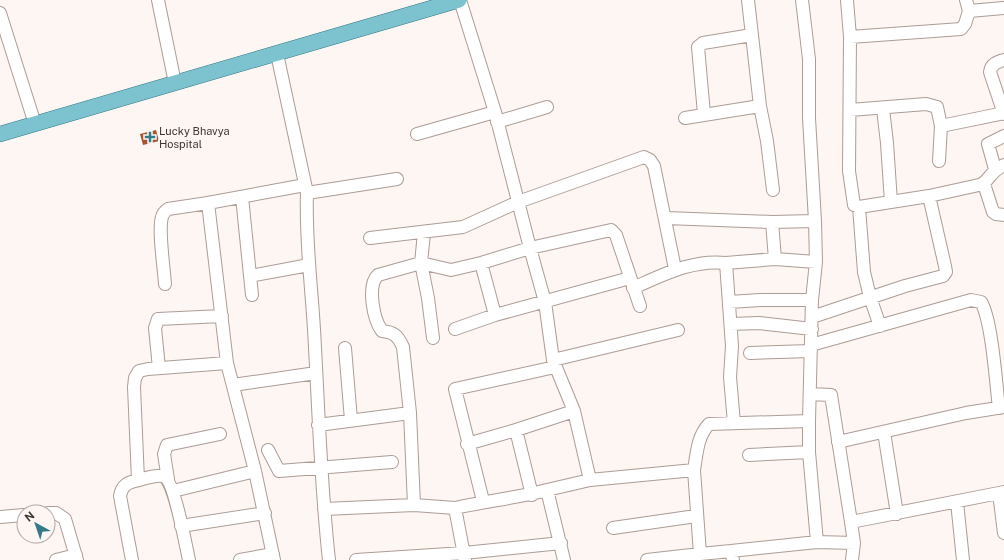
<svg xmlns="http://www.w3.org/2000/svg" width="1004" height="560" viewBox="0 0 1004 560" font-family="'Public Sans',sans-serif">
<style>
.building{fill:#a35632}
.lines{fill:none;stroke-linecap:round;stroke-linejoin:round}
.minor-casing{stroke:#ac9c94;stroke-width:14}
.major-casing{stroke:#2e7783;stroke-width:16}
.minor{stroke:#fff;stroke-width:12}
.major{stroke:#7dc3cf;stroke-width:15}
.poi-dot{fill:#357a87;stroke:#fdf6f3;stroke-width:1.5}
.labels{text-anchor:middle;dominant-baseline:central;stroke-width:4;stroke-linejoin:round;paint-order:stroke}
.poi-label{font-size:11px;fill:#3b3431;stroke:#fdf6f3;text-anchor:start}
</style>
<rect width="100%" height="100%" fill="#fdf6f3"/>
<path class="building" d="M156,130L159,141L143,145L140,134Z"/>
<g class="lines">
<defs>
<path id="minor" d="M158,0L175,83
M460,0L495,112L530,248L545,302L553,360L574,411L590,480
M748,0L760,106L767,141L773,190
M802,0L809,59V118L815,221
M847,0L850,37
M966,0L969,11L1004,8
M969,11L965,24L961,29L850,37L849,171L854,205L859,207L929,196L979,185C989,183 989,171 1004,165
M0,13L35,124
M277,54L307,193L397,179
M1004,60C997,62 991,64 990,72L1004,114
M883,109L887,143L891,202
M850,110L926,104L937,107L941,126L939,161
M704,114L698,47L703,43L752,35
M685,118L760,106
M497,122L547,107
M941,126L1004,113
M417,134L495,112
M995,169L988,144L1004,136
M984,184L993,212L996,214L1004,215
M307,193C305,245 313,296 315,348C319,419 321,489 329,560
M242,197L252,295
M859,207L864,272L870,297L880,326
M666,218L772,222L815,221L816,262L812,300L809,421
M772,222L775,259
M424,233L421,263L378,275C367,285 373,319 382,331C394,332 398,336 403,347L410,413L414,505L455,508
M370,238L463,227L518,202L644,157L650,160L654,166L675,269
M481,263L495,315
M726,263L775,259L816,262
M250,276L309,265
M165,284C164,268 158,230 162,217C163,213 165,211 168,209L208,203
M633,288C663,275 693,259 726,263L732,346L730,377L734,423
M729,302L760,300H812
M812,317L905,286L943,276L946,272L945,266L929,196
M731,324L759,323L812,329
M455,329L495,315L630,278
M433,338L428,298L421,263L451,270L481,263L530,248L611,230L616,235L640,306
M811,345L971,300L981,302C992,320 996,384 999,408
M345,348L351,420
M750,353L811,351
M553,360L678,330
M159,368L155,328L158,319L222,316
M233,385L316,373
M810,394L831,395L851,522L854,543L852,560
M318,425L410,413
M516,430L574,411
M884,432L897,514
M838,442L966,413L1004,407
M467,444L516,430L532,495
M268,450L279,471L392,462
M749,455L809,452
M694,470L700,554L731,551L733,560
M168,479L164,454L167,445L220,434
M138,480L134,387L135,378L139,371L148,369L227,363
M173,491L255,471
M1004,492L999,493L1004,533
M483,501L455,389L555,367
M957,502L963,560
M324,509L414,505
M48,513H56L65,519L77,560
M0,517L24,515
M851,522L999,493
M181,526L265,513
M613,528L696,516
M731,551L817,542L854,543
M56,560L76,555
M132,560L120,496C122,485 128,482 139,480C146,478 156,475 163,476C174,479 186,547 189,560
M240,560L273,554
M274,560L255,471L227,363L208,203L305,185
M356,560L464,553L561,543
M465,560L455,508C486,501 517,498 547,490
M564,560L547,490L590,480L694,470C697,453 697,437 709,424L809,421V452L817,542
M647,560L700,554"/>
<path id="major" d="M0,134L459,0"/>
</defs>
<use href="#minor" class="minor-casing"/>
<use href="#major" class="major-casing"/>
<use href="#minor" class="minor"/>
<use href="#major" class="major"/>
</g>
<path class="poi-dot" d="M148 131h4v4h4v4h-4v4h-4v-4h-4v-4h4z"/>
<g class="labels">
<g class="poi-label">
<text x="159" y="131">Lucky Bhavya<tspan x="159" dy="13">Hospital</tspan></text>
</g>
</g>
<g transform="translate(36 524) rotate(320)"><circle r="19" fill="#fdf6f3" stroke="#afa8a5"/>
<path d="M0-3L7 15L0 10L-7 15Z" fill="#357a87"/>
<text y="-6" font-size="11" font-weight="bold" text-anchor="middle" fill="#3b3431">N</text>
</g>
</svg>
